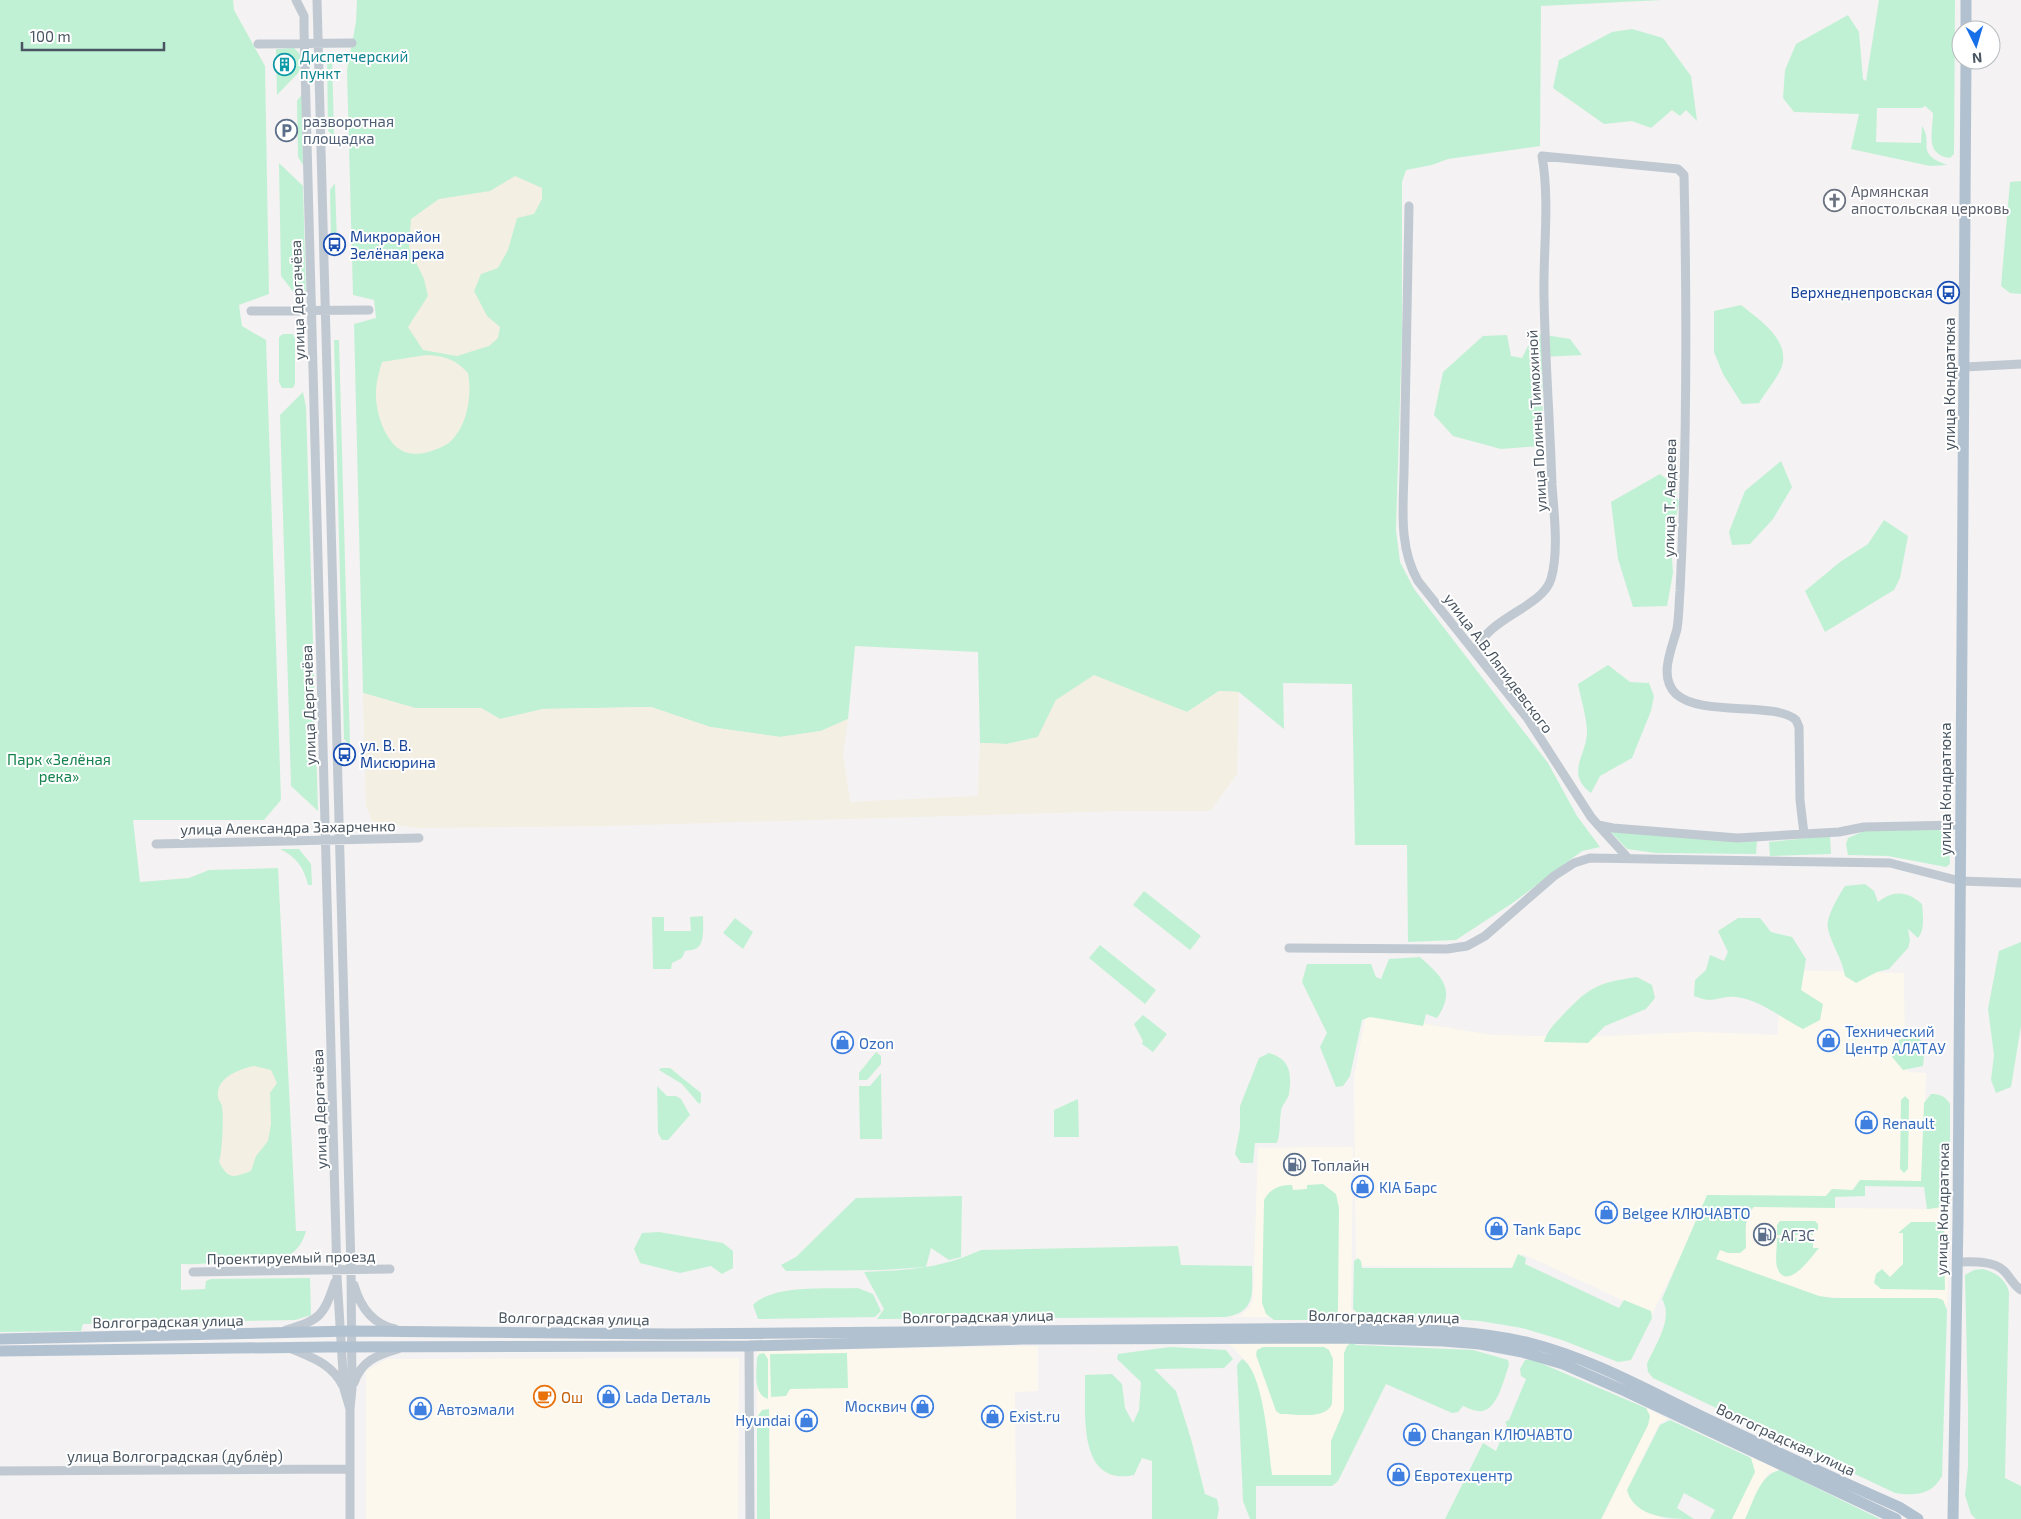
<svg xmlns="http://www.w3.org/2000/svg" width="2021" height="1519" viewBox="0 0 2021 1519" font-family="'Exo 2',sans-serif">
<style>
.commercial{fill:#fdf8ed}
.green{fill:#c1f1d4}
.sand{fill:#f4efe3}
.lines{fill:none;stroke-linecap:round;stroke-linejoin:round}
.minor{stroke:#c0c9d1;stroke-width:9}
.major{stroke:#b2c1d0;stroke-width:11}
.labels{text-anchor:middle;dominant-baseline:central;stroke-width:4;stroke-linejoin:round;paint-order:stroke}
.culture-label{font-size:15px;fill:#0d838f;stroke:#fff;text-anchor:start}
.service-label{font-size:15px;fill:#4e5e75;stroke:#fff;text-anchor:start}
.worship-label{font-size:15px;fill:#5b616d;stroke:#fff;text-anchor:start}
.transit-label{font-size:15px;fill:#164399;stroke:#fff;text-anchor:start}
.street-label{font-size:15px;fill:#495560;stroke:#fff}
.park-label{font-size:15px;fill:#17844f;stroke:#fff}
.shop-label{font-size:15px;fill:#366cbe;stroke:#fff;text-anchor:start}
.food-label{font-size:15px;fill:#c56008;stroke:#fff;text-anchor:start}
</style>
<rect width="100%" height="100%" fill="#f4f2f2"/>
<path class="commercial" d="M1780,970L1904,973L1905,1063L1909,1072L1926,1073L1922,1183L1858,1182L1851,1190L1832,1189L1825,1196H1710L1652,1314L1523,1254L1512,1267L1356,1266L1354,1077L1366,1014L1492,1035L1587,1037L1696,1032L1778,1035Z
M1353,1147L1351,1309L1359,1318L1229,1317L1240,1316L1249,1308L1253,1300L1258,1148Z
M1950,1198L1947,1310V1307L1819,1296L1716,1259L1720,1250L1728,1253H1740L1746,1248V1220L1749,1211L1754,1207L1927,1209L1948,1202Z
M1352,1342L1344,1353V1410L1331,1441V1475L1272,1476L1257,1383L1247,1362L1229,1344Z
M1038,1346V1391L1015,1392L1016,1519H758L757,1351Z
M739,1358L738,1519H366V1371L387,1359Z
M1646,1408L1668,1419L1659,1424L1627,1490L1636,1505L1664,1519H1602L1648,1425L1650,1416Z
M1750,1456L1780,1470L1769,1473L1764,1479L1745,1519H1732L1755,1472Z"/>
<path class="green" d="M0,0H233L234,10L265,66L269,294L239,305L242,326L266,340L281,800L264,820H133L140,882L189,878L209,870L278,868L296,1231H306C303,1241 298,1251 288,1255C277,1260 266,1258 254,1259C229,1261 206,1265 181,1264V1290L205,1289L206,1281L211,1279L310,1278L311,1315L295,1320L83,1324L81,1331L0,1332Z
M357,0H1662L1541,6L1540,146L1448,159L1432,165L1406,170L1402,182V333L1396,530L1400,562L1414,589L1548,763L1577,816L1600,847L1582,851L1514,902L1456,940L1408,942L1407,845H1355L1352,684L1283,683L1284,729L1239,692L1219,691L1187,712L1157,701L1056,700L1038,737L1007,744L980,743L978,652L855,646L848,719L821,731L780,737L710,727L651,707L543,709L500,719L481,708H415L363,693L354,324L376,318L374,300L353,295L347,70L356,22Z
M1879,0H1955L1954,154L1950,158C1924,154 1933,132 1933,113L1925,106L1922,108H1877L1876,142L1921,143L1922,126C1934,144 1914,153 1947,165L1930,166L1851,149L1859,114L1794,112L1783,98L1785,70L1796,44L1848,15L1859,32L1863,79L1866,81Z
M1632,29L1663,38L1691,76L1697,121L1686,110L1680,116L1672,110L1651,128L1632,121L1604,124L1553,88L1559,60L1612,32Z
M294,48L300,54V71L277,95L276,49Z
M332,51L334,136L328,131L327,56Z
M302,94L303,165L298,157L297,101Z
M279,163L303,186L306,295L300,305H295V294L281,276Z
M2021,181V294L2010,293L2001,286L2010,182Z
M335,183L337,242L332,240L331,236L330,190Z
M1741,305C1758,319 1790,339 1782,366C1779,376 1765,393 1759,403L1742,404L1723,374L1714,352V311Z
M283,334H293L295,339V384L293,388H282L279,382V337Z
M1540,334L1570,339L1582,355L1542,357L1543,430L1540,446L1501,449L1453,436L1434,415L1443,372L1483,336L1507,335L1511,356L1522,358L1528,346Z
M334,340H339L350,745L344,739Z
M303,392L306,407L318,811L291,786L280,415Z
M1781,461L1792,487L1773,519L1750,544L1732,545L1729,532L1745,491Z
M1660,474L1673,484L1679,503L1671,542L1673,573L1667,606L1633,607L1618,559L1611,502Z
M1884,520L1908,536L1900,578L1894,590L1825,632L1805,591L1840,562L1868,544Z
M1608,665L1630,682L1649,683L1654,696L1651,711L1632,758L1600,776L1591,793C1564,772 1588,755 1587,730C1586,715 1581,699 1578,684Z
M1937,829L1948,835L1950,864L1946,867L1888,856L1848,855L1846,844L1848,838L1864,831Z
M1610,831L1712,840L1757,841L1756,854L1656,853L1627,849Z
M1830,836L1831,854L1770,856L1769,842Z
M280,849H299L311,864L312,885H308C304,867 296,857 280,849Z
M1865,884L1874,891L1878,902C1894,890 1907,891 1922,904C1923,915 1925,930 1918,938L1908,929L1910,941L1908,948L1889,969L1877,972L1856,983L1845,976C1842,958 1832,946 1828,929C1825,918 1839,895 1845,886Z
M1144,891L1201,936L1190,950L1133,905Z
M703,916C703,924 705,943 697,948C694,950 689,950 685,951L682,958L672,963L671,969H653L652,917H664V931H691L690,917Z
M735,918L753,932L743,949L723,933Z
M1738,918H1760L1771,932L1792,937L1806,959L1801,990L1823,1004L1820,1020L1803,1029C1781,1018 1761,1000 1736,997C1719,995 1715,1005 1694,996L1695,980L1706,970L1710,955L1724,961L1728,952L1718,931Z
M2021,942V1026L2011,1087L1996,1093L1991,1080L1994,1055L1988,1009L1999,951Z
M1100,945L1156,990L1145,1004L1089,958Z
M1420,957C1441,976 1457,989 1437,1018L1426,1014L1423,1026L1370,1017L1362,1020L1350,1076L1343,1086L1336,1087L1320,1047L1327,1033L1302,982L1307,964H1371L1376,977L1381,979L1389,959Z
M1637,977L1652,985L1655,998L1646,1009L1605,1026L1588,1043L1544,1042C1547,1031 1554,1024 1562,1016C1589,987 1597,983 1637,977Z
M1143,1015L1167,1034L1153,1052L1142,1044L1143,1041L1134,1024Z
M1913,1034L1925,1044L1923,1066L1903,1070L1892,1057L1899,1040Z
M876,1052L881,1056V1064L867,1080H859V1073Z
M1269,1053C1290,1059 1292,1073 1289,1094C1288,1100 1281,1105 1281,1112C1279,1124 1281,1131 1277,1143H1255L1253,1163H1241L1235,1154L1240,1128V1106L1259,1058Z
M661,1068H670L701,1093V1102L699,1104L682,1084L659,1070Z
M881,1073L882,1139H860L859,1086H870Z
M657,1086L667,1096H676L681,1099L690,1115L668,1140H662L658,1133Z
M1931,1094C1940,1094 1945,1096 1950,1104V1198C1945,1208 1937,1208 1927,1209L1924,1187L1865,1186V1196L1835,1197V1208L1754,1207C1743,1217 1746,1234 1746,1248L1740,1253H1728L1720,1250L1716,1259L1819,1296L1832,1298H1937L1943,1300L1947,1310L1942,1476C1932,1495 1915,1496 1895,1493L1653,1378L1648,1372L1647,1364C1655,1345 1674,1319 1662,1299L1707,1195L1826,1196L1832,1189L1853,1190L1860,1180L1921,1181L1924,1103Z
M1905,1096L1909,1100L1908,1169L1904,1173L1900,1169L1901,1100Z
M1078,1099L1079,1137H1054V1110Z
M1323,1184L1336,1194L1339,1208L1338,1310L1336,1316L1329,1320H1274L1266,1314L1262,1303L1264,1200C1271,1188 1279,1185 1292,1185L1293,1190L1307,1189V1185Z
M962,1196L961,1257L949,1260L931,1248L926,1267L882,1270L786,1271L781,1265L796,1257L856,1198Z
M1780,1221H1815L1818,1224V1230H1813V1235H1777V1225Z
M1911,1222H1940L1944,1225L1945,1290L1881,1289L1874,1283L1876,1274L1882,1269L1890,1277L1903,1264V1233H1898Z
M659,1232L723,1243L733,1251V1268L722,1274L711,1266L680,1273L640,1263L634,1249L642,1233Z
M1777,1238H1813V1248H1819C1812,1256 1786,1294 1777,1267C1775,1259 1777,1247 1777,1238Z
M1178,1246L1181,1265L1252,1266C1252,1292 1257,1312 1225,1317L877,1319L884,1309L864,1272C908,1270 940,1269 981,1250Z
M1518,1254L1526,1258L1525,1264L1619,1308L1624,1300L1651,1311L1652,1318L1631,1360L1618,1362L1562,1340L1522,1328L1480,1321L1430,1317H1373L1360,1315L1353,1309L1354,1261L1358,1258L1361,1261L1362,1268H1512Z
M1983,1269C1996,1273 2005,1278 2009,1292L2005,1478L2021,1486V1519H1976L1971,1514L1965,1495L1968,1467V1404L1965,1275L1974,1270Z
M858,1288L873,1294L881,1311L875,1317L758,1319L753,1305C772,1284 830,1289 858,1288Z
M1352,1342L1356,1345L1473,1350L1508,1360L1509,1365C1504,1378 1498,1409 1482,1411C1476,1412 1468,1408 1463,1406L1458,1412L1452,1413L1386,1384L1338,1481L1332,1486H1256V1519H1250L1243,1501L1237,1365L1242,1359C1264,1371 1269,1451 1272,1475H1331V1441L1344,1410V1353L1347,1346Z
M1170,1347L1226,1350L1233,1359L1224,1368L1154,1369L1176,1391L1191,1439L1205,1494L1217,1499L1219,1509L1217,1519H1152V1461L1142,1458L1134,1475C1076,1487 1086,1410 1085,1375L1112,1374L1122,1384L1125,1408L1133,1423L1139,1410L1141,1382L1117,1359L1118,1354Z
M1263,1347H1324L1329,1350L1333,1359L1332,1404C1326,1420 1295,1414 1280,1414L1276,1411L1256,1355L1257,1350Z
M764,1353L768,1359V1399C752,1394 757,1371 757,1358L759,1354Z
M847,1353L848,1388L790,1389L786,1396L771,1397L770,1354Z
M1531,1359L1646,1408L1650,1416L1648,1425L1601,1519H1445L1483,1443L1496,1451L1507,1425L1505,1422L1509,1420L1526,1379L1521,1376L1520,1369L1525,1360Z
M769,1409L770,1519H757V1417L762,1410Z
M1670,1420L1751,1458L1755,1472L1732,1519H1710L1715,1510L1684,1493L1677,1508L1694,1519C1671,1519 1634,1518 1627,1490L1660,1425Z
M1780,1470L1880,1519H1745C1754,1501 1759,1475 1780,1470Z"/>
<path class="sand" d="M515,176L542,188V199L534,214L517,218L508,250L498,268L481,274L474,291L487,316L500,327L498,338L489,346L457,356L423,350L408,327L428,296L424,279L409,248L411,219L439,199L490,191Z
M426,355C445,356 455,359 468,373C472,395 468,424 451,441C447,445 440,448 434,450C428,453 415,455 408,453C386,448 375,412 376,392C376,382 379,372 382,362Z
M1094,675L1187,712L1219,691L1239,692L1237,774L1210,811H1121L603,826L417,828L372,821L366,805L363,693L415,708H481L500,719L543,709L651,707L710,727L780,737L821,731L848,719L843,754L850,802L978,796L980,743L1007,744L1038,737L1056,700Z
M254,1066L271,1070L277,1083L270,1093L271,1124L268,1141L256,1156L251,1171C234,1177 229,1181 219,1162C222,1155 224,1115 222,1107C222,1103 218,1101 218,1096C216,1078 239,1069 254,1066Z"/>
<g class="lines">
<path class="minor" d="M296,0L304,16V29L337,1277L344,1389L350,1409
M317,0L351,1268L352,1388L350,1409V1519
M258,44L352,43
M1409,206L1404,473C1403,510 1399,548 1418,581L1528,719L1591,817L1598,825L1613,828L1737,838L1839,832L1864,827L1960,825
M251,311L369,310
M1965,367L2021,364
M1476,651C1488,617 1542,608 1551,579C1559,552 1554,513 1552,485C1550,422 1545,359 1544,296C1543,250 1550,202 1542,156L1678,169L1684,175C1687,313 1687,453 1680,591C1679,603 1679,616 1677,629C1672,648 1658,677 1676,694C1701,717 1775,701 1796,720L1799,727L1800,800L1804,834
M1598,825L1627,857
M156,844L419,838
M1289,948L1447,949L1467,946L1485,936L1554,876L1574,863L1590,858L1890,863L1960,881L2021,883
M1957,1262C1970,1262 1992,1260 2003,1270C2010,1276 2012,1284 2021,1290
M193,1272L390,1269
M354,1285C360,1306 372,1324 395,1329
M286,1330C321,1319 323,1317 335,1282
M749,1346L750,1519
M292,1349C313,1358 332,1364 343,1386
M354,1383C361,1361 377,1355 398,1349
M0,1471L349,1469"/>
<path class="major" d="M1966,30V0
M0,1339L351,1331L671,1334L1342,1328C1405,1330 1468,1328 1530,1343C1590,1358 1647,1390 1703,1417C1768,1448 1833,1478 1899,1507L1918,1519
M0,1351L327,1347L749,1346L1023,1339L1342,1338L1443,1341L1480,1344L1522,1352L1563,1364L1625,1391L1896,1519
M1953,1519L1958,1219L1966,60"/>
</g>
<defs>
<symbol id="building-ring" viewBox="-11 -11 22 22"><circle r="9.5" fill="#fff" stroke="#0f9aa8" stroke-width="1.5"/><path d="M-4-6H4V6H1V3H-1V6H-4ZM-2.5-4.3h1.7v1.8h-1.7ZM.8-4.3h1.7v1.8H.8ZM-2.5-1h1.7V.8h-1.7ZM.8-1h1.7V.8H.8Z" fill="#0f9aa8"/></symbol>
<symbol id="parking-ring" viewBox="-11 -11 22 22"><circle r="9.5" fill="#fff" stroke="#5c6f8a" stroke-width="1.5"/><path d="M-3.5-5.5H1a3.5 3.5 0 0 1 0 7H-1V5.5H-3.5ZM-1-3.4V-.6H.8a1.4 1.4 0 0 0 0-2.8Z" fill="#5c6f8a"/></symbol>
<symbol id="church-ring" viewBox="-11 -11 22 22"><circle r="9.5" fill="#fff" stroke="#6b7280" stroke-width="1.5"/><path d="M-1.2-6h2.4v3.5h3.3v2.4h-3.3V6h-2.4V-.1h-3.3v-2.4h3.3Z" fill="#6b7280"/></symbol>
<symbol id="bus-ring" viewBox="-11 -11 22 22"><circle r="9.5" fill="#fff" stroke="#1a4fb4" stroke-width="1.5"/><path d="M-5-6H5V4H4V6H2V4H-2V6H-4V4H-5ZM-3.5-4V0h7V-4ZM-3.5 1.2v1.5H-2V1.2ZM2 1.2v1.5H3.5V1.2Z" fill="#1a4fb4"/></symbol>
<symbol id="shop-ring" viewBox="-11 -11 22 22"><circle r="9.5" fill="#fff" stroke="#3f7fe0" stroke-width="1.5"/><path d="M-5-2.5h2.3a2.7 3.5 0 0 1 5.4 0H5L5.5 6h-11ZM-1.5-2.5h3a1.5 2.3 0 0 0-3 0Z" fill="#3f7fe0"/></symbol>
<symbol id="fuel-ring" viewBox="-11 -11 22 22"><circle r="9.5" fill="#fff" stroke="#5c6f8a" stroke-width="1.5"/><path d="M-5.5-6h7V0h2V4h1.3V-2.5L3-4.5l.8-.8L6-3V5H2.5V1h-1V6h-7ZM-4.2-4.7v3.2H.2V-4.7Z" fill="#5c6f8a"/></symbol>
<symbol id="cafe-ring" viewBox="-11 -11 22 22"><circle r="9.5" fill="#fff" stroke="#e8710a" stroke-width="1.5"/><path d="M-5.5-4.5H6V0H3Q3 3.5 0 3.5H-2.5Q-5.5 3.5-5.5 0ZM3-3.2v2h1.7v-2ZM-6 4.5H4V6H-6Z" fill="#e8710a"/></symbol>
</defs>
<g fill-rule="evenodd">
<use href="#building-ring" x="272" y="52" width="25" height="25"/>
<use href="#parking-ring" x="274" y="118" width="25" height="25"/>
<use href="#church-ring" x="1822" y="188" width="25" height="25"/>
<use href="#bus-ring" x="322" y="232" width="25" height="25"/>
<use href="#bus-ring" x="1936" y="280" width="25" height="25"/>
<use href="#bus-ring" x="332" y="742" width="25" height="25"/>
<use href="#shop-ring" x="1816" y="1028" width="25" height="25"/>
<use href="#shop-ring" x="830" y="1030" width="25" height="25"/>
<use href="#shop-ring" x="1854" y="1110" width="25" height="25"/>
<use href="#fuel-ring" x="1282" y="1152" width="25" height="25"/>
<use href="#shop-ring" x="1350" y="1174" width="25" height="25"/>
<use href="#shop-ring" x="1594" y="1200" width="25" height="25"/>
<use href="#shop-ring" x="1484" y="1216" width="25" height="25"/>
<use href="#fuel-ring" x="1752" y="1222" width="25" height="25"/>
<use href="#cafe-ring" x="532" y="1384" width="25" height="25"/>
<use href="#shop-ring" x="596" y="1384" width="25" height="25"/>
<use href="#shop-ring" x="910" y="1394" width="25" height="25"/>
<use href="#shop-ring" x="408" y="1396" width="25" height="25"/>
<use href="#shop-ring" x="980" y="1404" width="25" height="25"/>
<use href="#shop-ring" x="794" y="1408" width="25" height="25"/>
<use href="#shop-ring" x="1402" y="1422" width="25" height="25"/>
<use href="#shop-ring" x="1386" y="1462" width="25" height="25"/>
</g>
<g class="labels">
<g class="culture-label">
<text x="300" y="56">Диспетчерский<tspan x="300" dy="17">пункт</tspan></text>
</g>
<g class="service-label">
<text x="303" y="121">разворотная<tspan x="303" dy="17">площадка</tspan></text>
<text x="1311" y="1165">Топлайн</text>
<text x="1781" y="1235">АГЗС</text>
</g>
<g class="worship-label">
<text x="1851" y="191">Армянская<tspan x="1851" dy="17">апостольская церковь</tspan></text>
</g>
<g class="transit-label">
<text x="350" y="236">Микрорайон<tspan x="350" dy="17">Зелёная река</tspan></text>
<text x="1933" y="292" text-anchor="end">Верхнеднепровская</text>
<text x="360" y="745">ул. В. В.<tspan x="360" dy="17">Мисюрина</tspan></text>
</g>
<g class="street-label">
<text transform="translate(297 300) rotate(-92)">улица Дергачёва</text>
<text transform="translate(1949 384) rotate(-90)">улица Кондратюка</text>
<text transform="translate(1536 421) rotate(-93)">улица Полины Тимохиной</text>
<text transform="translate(1669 498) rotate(-89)">улица Т. Авдеева</text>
<text transform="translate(1499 663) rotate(53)">улица А.В.Ляпидевского</text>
<text transform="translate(308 705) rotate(-92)">улица Дергачёва</text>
<text transform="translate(1945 789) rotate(-90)">улица Кондратюка</text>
<text transform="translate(288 827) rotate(-1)">улица Александра Захарченко</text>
<text transform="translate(319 1109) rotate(-92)">улица Дергачёва</text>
<text transform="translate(1942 1209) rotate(-89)">улица Кондратюка</text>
<text transform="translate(291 1257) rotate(-1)">Проектируемый проезд</text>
<text transform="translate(978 1316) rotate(-1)">Волгоградская улица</text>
<text transform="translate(1384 1316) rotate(1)">Волгоградская улица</text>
<text transform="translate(574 1318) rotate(1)">Волгоградская улица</text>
<text transform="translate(168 1321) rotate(-1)">Волгоградская улица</text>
<text transform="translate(1786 1439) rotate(25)">Волгоградская улица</text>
<text x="175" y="1456">улица Волгоградская (дублёр)</text>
</g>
<g class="park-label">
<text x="59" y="759">Парк «Зелёная<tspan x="59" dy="17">река»</tspan></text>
</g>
<g class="shop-label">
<text x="1845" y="1031">Технический<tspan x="1845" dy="17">Центр АЛАТАУ</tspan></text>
<text x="859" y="1043">Ozon</text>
<text x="1882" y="1123">Renault</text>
<text x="1379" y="1187">KIA Барс</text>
<text x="1622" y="1213">Belgee КЛЮЧАВТО</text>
<text x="1513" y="1229">Tank Барс</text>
<text x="625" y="1397">Lada Dеталь</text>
<text x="907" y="1406" text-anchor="end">Москвич</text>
<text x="437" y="1409">Автоэмали</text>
<text x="1009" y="1416">Exist.ru</text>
<text x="791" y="1420" text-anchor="end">Hyundai</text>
<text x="1431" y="1434">Changan КЛЮЧАВТО</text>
<text x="1414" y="1475">Евротехцентр</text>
</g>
<g class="food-label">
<text x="561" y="1397">Ош</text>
</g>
</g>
<g transform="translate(1976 45) rotate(175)"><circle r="24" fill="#ffffff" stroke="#b6bbbf"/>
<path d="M0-4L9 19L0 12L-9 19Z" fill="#1870e8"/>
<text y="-8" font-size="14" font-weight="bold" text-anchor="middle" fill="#495560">N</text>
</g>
<path d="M22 42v8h142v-8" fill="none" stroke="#495560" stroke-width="2.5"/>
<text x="30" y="42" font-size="15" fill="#495560" stroke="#ffffff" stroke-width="4" paint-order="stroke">100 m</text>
</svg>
